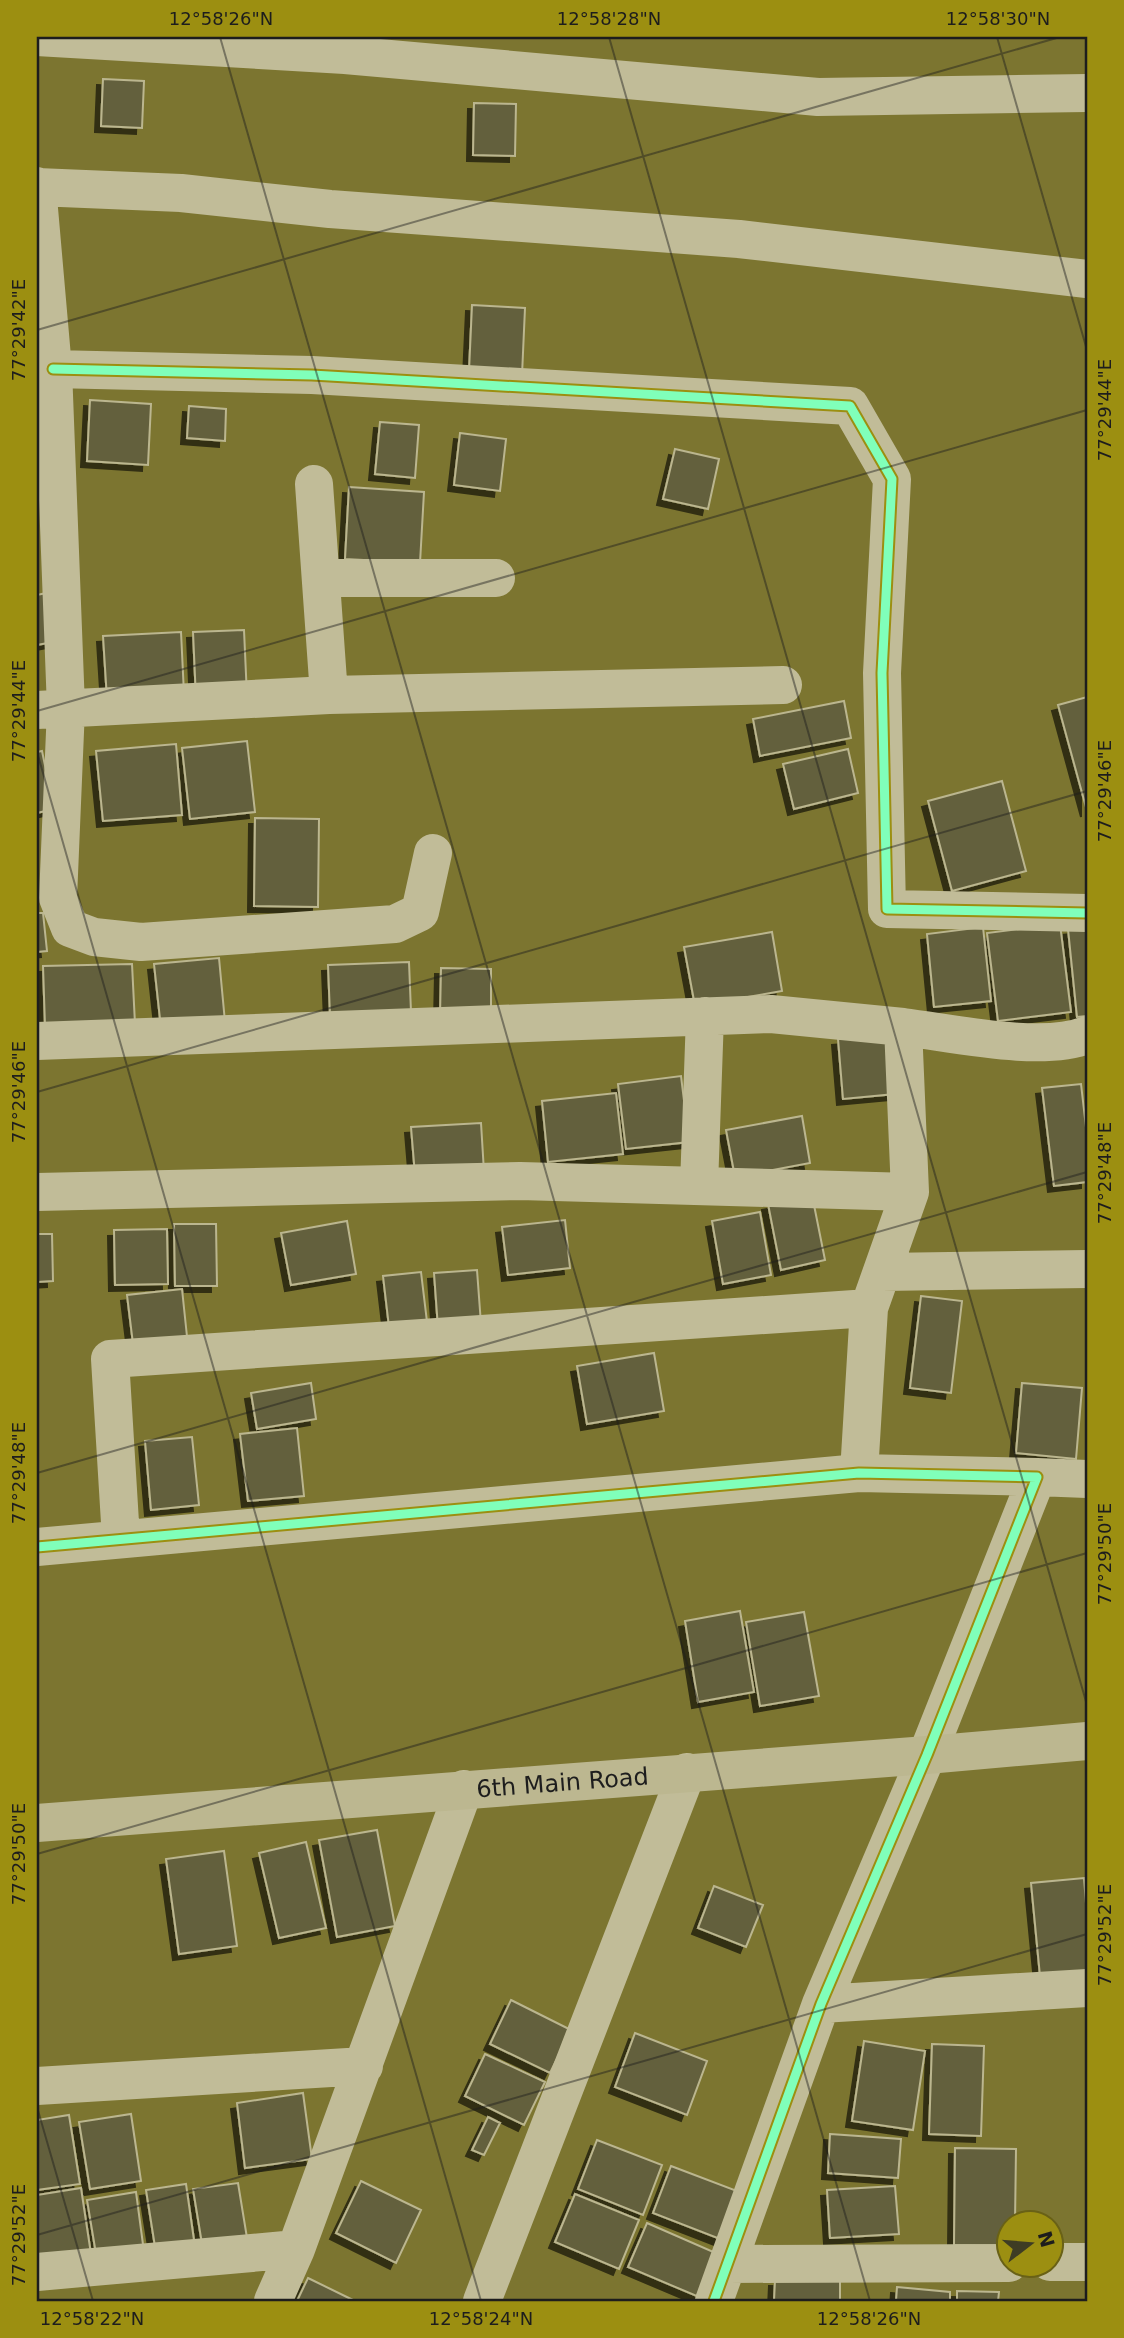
<svg xmlns="http://www.w3.org/2000/svg" width="1124" height="2338" viewBox="0 0 1124 2338" font-family="'DejaVu Sans',sans-serif">
<style>
.building{fill:#64603d;stroke:#bbb68f;stroke-width:2;filter:url(#shadow)}
.lines{fill:none;stroke-linecap:round;stroke-linejoin:round}
.street{stroke:#c1bc98;stroke-width:38}
.secondary{stroke:#bcb790;stroke-width:38}
.cycleway-casing{stroke:#9c8f11;stroke-width:13}
.cycleway{stroke:#80ffba;stroke-width:9}
.ticks{fill:none;stroke:#1d1d1d;stroke-width:2;stroke-opacity:0.45}
.labels{text-anchor:middle;dominant-baseline:central;stroke-width:6;stroke-linejoin:round;paint-order:stroke}
.street-label{font-size:24px;fill:#1d1d1d;stroke:#9c8f11}
.neatline{fill:none;stroke:#1d1d1d;stroke-width:2.5}
.ticks-label{font-size:18px;text-anchor:middle;fill:#1d1d1d}
</style>
<defs>
<filter id="shadow"><feDropShadow dx="-6" dy="6" stdDeviation="0" flood-color="#0009"/></filter>
</defs>
<rect width="100%" height="100%" fill="#7c7530"/>
<path class="building" d="M103,79L144,81L142,128L101,126Z
M474,103L516,104L515,156L473,155Z
M472,305L525,308L522,375L469,371Z
M90,400L151,404L148,465L87,461Z
M189,406L226,409L225,441L187,438Z
M380,422L419,425L415,478L375,474Z
M460,433L506,439L500,491L454,485Z
M675,449L719,459L708,509L663,499Z
M349,487L424,492L420,563L345,559Z
M46,593L53,642L37,645V595Z
M244,630L247,697L196,699L193,632Z
M181,632L184,694L107,699L103,636Z
M1087,697V811L1058,705Z
M844,701L851,738L760,756L753,719Z
M247,741L255,812L190,819L182,748Z
M176,744L182,815L103,821L96,751Z
M848,749L858,793L794,809L783,764Z
M42,751L54,809L37,813V752Z
M1002,781L1026,871L952,891L928,801Z
M255,818L319,819L318,907L254,906Z
M37,913H43L47,951L37,952Z
M1060,924L1071,1012L998,1021L987,933Z
M983,927L991,1001L934,1007L927,934Z
M1087,927V1016L1077,1017L1068,929Z
M772,932L782,991L695,1006L684,947Z
M219,958L225,1022L161,1028L154,964Z
M409,962L411,1012L330,1015L328,965Z
M132,964L135,1024L45,1026L43,966Z
M441,968L491,969V1017L440,1016Z
M890,1035L895,1094L843,1099L838,1039Z
M681,1076L689,1142L626,1149L618,1084Z
M1081,1084L1087,1136V1182L1054,1186L1042,1088Z
M616,1093L623,1154L548,1162L542,1101Z
M802,1116L810,1163L735,1177L726,1130Z
M481,1123L484,1172L415,1175L411,1127Z
M812,1195L825,1260L781,1270L768,1204Z
M760,1212L771,1275L723,1284L712,1221Z
M565,1220L570,1268L508,1275L502,1227Z
M347,1221L356,1274L291,1285L281,1233Z
M174,1224H216L217,1286H175Z
M167,1229L168,1284L115,1285L114,1230Z
M37,1234H52L53,1281L37,1282Z
M477,1270L481,1324L438,1328L434,1273Z
M421,1272L427,1322L389,1327L383,1276Z
M182,1289L188,1346L134,1352L127,1295Z
M921,1296L962,1301L951,1393L910,1388Z
M654,1353L664,1411L587,1424L577,1366Z
M311,1383L316,1419L257,1429L251,1393Z
M1022,1383L1082,1388L1076,1459L1016,1453Z
M297,1428L304,1496L248,1501L240,1434Z
M192,1437L199,1505L151,1510L145,1441Z
M740,1611L754,1692L698,1702L685,1621Z
M804,1612L819,1696L760,1706L746,1622Z
M377,1830L395,1926L337,1937L319,1840Z
M306,1842L326,1928L279,1938L259,1853Z
M224,1851L237,1946L179,1954L166,1859Z
M1084,1878L1087,1916V1972L1040,1976L1031,1883Z
M714,1886L763,1905L746,1947L698,1928Z
M511,2000L571,2030L550,2073L490,2044Z
M635,2033L707,2061L687,2115L615,2087Z
M864,2041L925,2051L913,2130L852,2121Z
M932,2044L984,2046L981,2136L929,2134Z
M485,2054L545,2082L524,2125L465,2096Z
M303,2093L312,2159L245,2168L237,2103Z
M131,2114L141,2181L90,2189L79,2122Z
M69,2115L80,2184L37,2190V2120Z
M488,2117L500,2123L484,2155L472,2150Z
M830,2134L901,2139L898,2178L828,2173Z
M597,2140L662,2165L643,2215L578,2189Z
M955,2148L1016,2149L1015,2222H1009V2246L954,2245Z
M671,2166L737,2191L720,2239L653,2213Z
M361,2181L421,2210L396,2263L336,2233Z
M238,2183L248,2244L203,2250L193,2189Z
M186,2184L195,2247L156,2253L146,2190Z
M895,2186L899,2234L830,2238L827,2190Z
M81,2188L91,2254L37,2262V2195Z
M136,2192L144,2252L97,2260L87,2200Z
M575,2194L639,2220L619,2269L555,2242Z
M647,2223L718,2254L699,2297L628,2267Z
M308,2278L355,2301H297Z
M775,2280L840,2281V2301H774Z
M897,2287L950,2292V2301H896Z
M957,2291L999,2292L998,2301H957Z"/>
<g class="lines">
<path class="street" d="M37,37L345,55L818,97L1087,93
M37,186L53,369L66,708L58,898L70,928L94,937L141,942L395,924L420,912L433,853
M37,187L181,193L330,209L739,239L1087,279
M53,369L312,375L850,406L892,479L882,673L887,909L1087,913
M314,484L329,695
M321,578H496
M37,710L329,695L783,685
M37,1041L771,1014L903,1027
M699,1186L705,1016
M37,1192L520,1181L910,1192
M882,1272L1087,1269
M859,1473L869,1308L910,1192L903,1027C953,1033 1041,1053 1087,1035
M1037,1477L1087,1479
M121,1539L110,1359L869,1308
M37,1547L859,1473L1037,1477L927,1755L821,2004L714,2301
M821,2004L1087,1988
M37,2086L364,2066
M1050,2262H1087
M728,2264L1009,2263
M37,2272L296,2249
M273,2301L296,2249L464,1789
M482,2301L687,1772"/>
<path class="secondary" id="s1" d="M37,1823L927,1755L1087,1741"/>
<defs>
<path id="cycleway" d="M53,369L312,375L850,406L892,479L882,673L887,909L1087,913
M37,1547L859,1473L1037,1477L927,1755L821,2004L714,2301"/>
</defs>
<use href="#cycleway" class="cycleway-casing"/>
<use href="#cycleway" class="cycleway"/>
</g>
<path class="ticks" d="M220,37L870,2301M609,37L1087,1705M997,37L1087,350M37,330L1060,37M37,711L1087,410M37,752L481,2301M37,1092L1087,791M37,1473L1087,1172M37,1854L1087,1553M37,2107L93,2301M37,2235L1087,1934"/>
<g class="labels">
<g class="street-label">
<text stroke="none"><textPath href="#s1" startOffset="527">6th Main Road</textPath></text>
</g>
</g>
<rect width="1124" height="2338" fill="none" stroke="#9c8f11" stroke-width="77"/>
<g transform="translate(1030 2244) rotate(74)"><circle r="33" fill="#9c8f11" stroke="#696116" stroke-width="2"/>
<path d="M0-5L12 26L0 18L-12 26Z" fill="#3e3c24"/>
<text y="-10" font-size="19" font-weight="bold" text-anchor="middle" fill="#1d1d1d">N</text>
</g>
<rect x="38" y="38" width="1048" height="2262" class="neatline"/>
<g class="ticks-label">
<text x="221" y="25">12°58'26"N</text>
<text x="609" y="25">12°58'28"N</text>
<text x="998" y="25">12°58'30"N</text>
<text transform="translate(19 330) rotate(-90)" y="6">77°29'42"E</text>
<text transform="translate(1105 410) rotate(-90)" y="6">77°29'44"E</text>
<text transform="translate(19 711) rotate(-90)" y="6">77°29'44"E</text>
<text transform="translate(1105 791) rotate(-90)" y="6">77°29'46"E</text>
<text transform="translate(19 1092) rotate(-90)" y="6">77°29'46"E</text>
<text transform="translate(1105 1173) rotate(-90)" y="6">77°29'48"E</text>
<text transform="translate(19 1473) rotate(-90)" y="6">77°29'48"E</text>
<text transform="translate(1105 1554) rotate(-90)" y="6">77°29'50"E</text>
<text transform="translate(19 1854) rotate(-90)" y="6">77°29'50"E</text>
<text transform="translate(1105 1935) rotate(-90)" y="6">77°29'52"E</text>
<text transform="translate(19 2235) rotate(-90)" y="6">77°29'52"E</text>
<text x="92" y="2325">12°58'22"N</text>
<text x="481" y="2325">12°58'24"N</text>
<text x="869" y="2325">12°58'26"N</text>
</g>
</svg>
